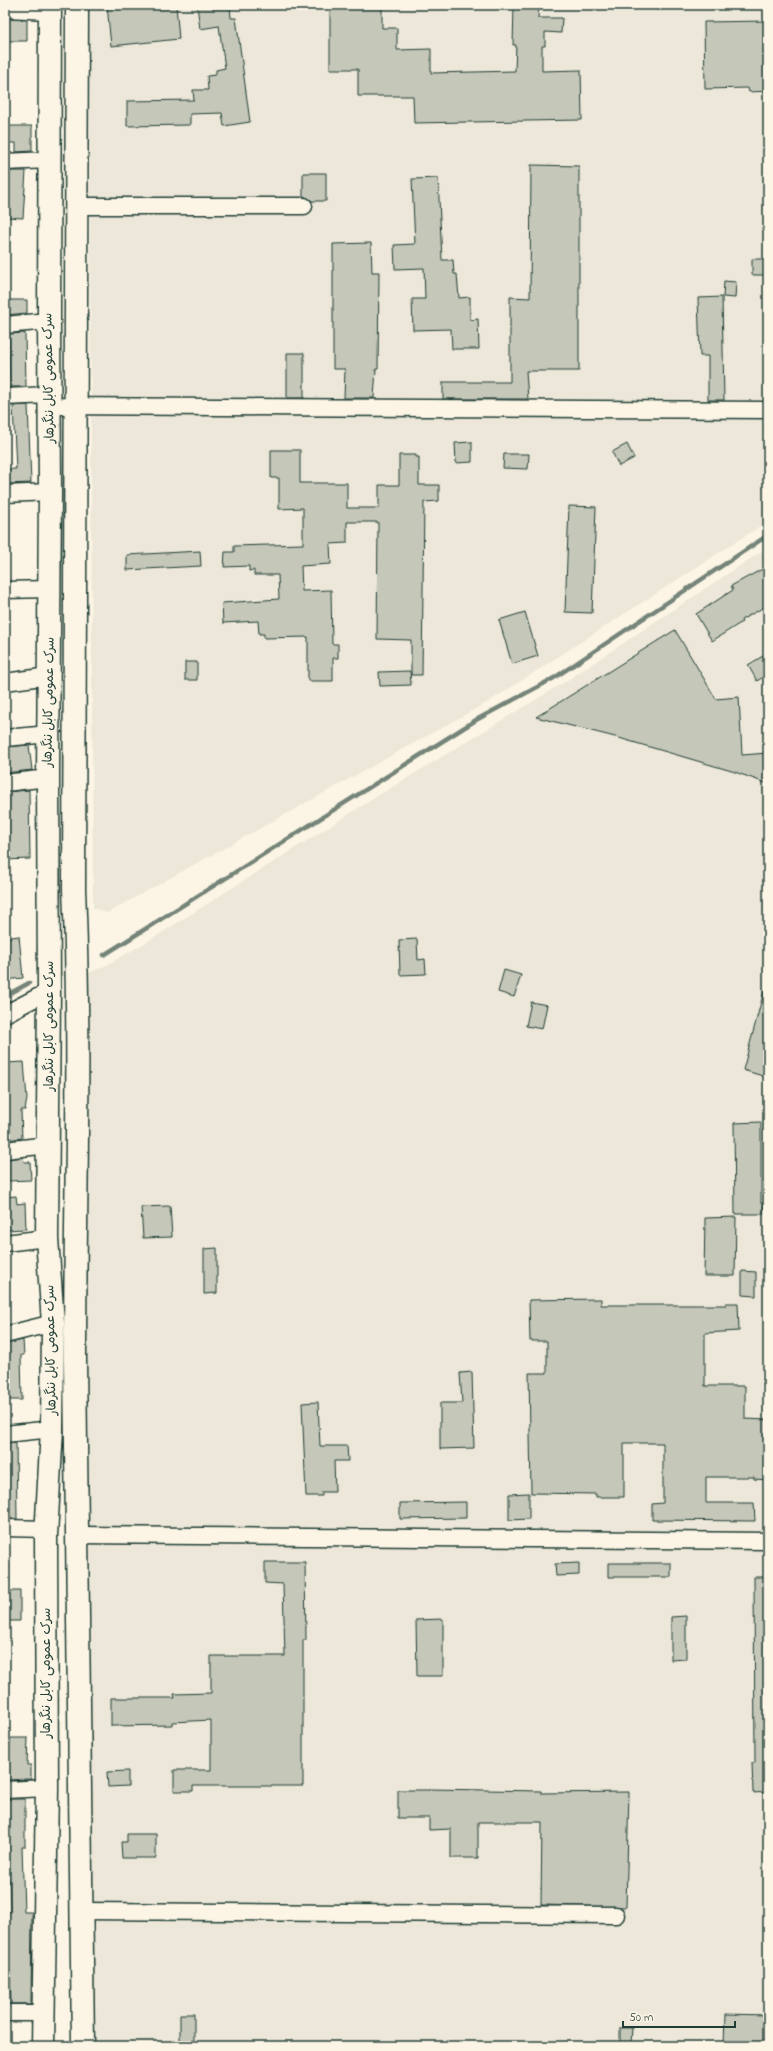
<svg xmlns="http://www.w3.org/2000/svg" width="773" height="2051" viewBox="0 0 773 2051" font-family="'Indie Flower','Playpen Sans Arabic',sans-serif">
<style>
.built{fill:#ece7d8}
.lines{fill:none;stroke-linecap:round;stroke-linejoin:round}
.stream{stroke:#758479;stroke-width:4.5}
.building{fill:#c5c7b9;stroke:#1f3d34}
.minor-casing{stroke:#1f3d34;stroke-width:19}
.highway-casing{stroke:#1f3d34;stroke-width:25}
.minor{stroke:#fcf5e5;stroke-width:16}
.highway{stroke:#fcf5e5;stroke-width:22}
.labels{text-anchor:middle;dominant-baseline:central;stroke-width:3;stroke-linejoin:round;paint-order:stroke}
.street-label{font-size:13px;fill:#1f3d34;stroke:#fcf5e5}
</style>
<rect width="100%" height="100%" fill="#fcf5e5"/>
<filter id="ink" filterUnits="userSpaceOnUse"><feTurbulence type="fractalNoise" baseFrequency=".025" numOctaves="2"/><feDisplacementMap in="SourceGraphic" scale="8" xChannelSelector="R" yChannelSelector="G"/><feConvolveMatrix kernelMatrix="1 2 1 2 8 2 1 2 1" color-interpolation-filters="sRGB"/></filter>
<g filter="url(#ink)">
<path class="built" d="M89,5H768V521L490,701L107,913L93,908Z
M768,547V2046H83L78,977L103,967L147,942L376,797L563,683Z"/>
<g class="lines">
<path class="stream" d="M104,955L476,720L554,678L768,535
M5,996L29,983"/>
</g>
<path class="building" d="M107,5H176L179,39L111,46Z
M197,5H230L231,18H236L250,122L224,126L222,113L190,114V125L127,126V101L194,100L193,90H208L207,76L216,75V70L225,68L219,26L200,29Z
M330,5H382V28H397V50L431,49V73L515,71L516,45H513L514,5H539L538,18H562L561,33L545,32V46H542V71L581,70L582,120L414,123L413,96H358V69H330Z
M5,19L27,20V41H5Z
M768,21V91L749,92L748,88L705,89L704,22Z
M5,126H32V151L16,152V143H5Z
M531,165L579,166V371H526L528,399H443V382H510V297L530,298Z
M7,171H26L23,218L5,217Z
M303,173H326V201H312L308,198L303,196Z
M438,178L442,260H453L454,274H457L459,298L470,297V320L478,319L479,349H452L451,329L413,330L412,299H425L424,268L395,269L394,245L415,244L412,179Z
M371,243L372,272H379L378,369H376L374,398H344L345,369H333V244Z
M752,259H768V275H752Z
M724,281L736,282L735,298L723,297Z
M722,297L724,400H708V356H700L698,298Z
M5,300H27V313L5,315Z
M25,333L26,387H10L9,334Z
M287,353H304V398H287Z
M28,405L31,483L5,484V469H16L13,406Z
M472,442V462L456,463L455,443Z
M627,444L634,458L619,466L612,452Z
M271,450H300V483H347V508H379V485H399V455H416V457H419V485H439V501L424,502L422,675H411V640L377,639L378,522H347V543L330,544L331,564L301,566L302,591L331,590L332,644H338V658H333V681H308V637L264,638V634H259L258,621L223,623L222,603L279,599L278,575H254V570L249,571V566L224,567L225,552H234V546L303,544V508L279,509V478H271Z
M504,454H529L528,469L503,468Z
M569,506L596,507L592,613L565,612Z
M200,551L201,566L127,570V555Z
M768,566V605L741,620L742,622L712,641L696,614L733,590L731,586Z
M525,612L538,656L512,664L499,620Z
M675,630L716,699L739,697L742,755L768,753V784L735,772L619,738L536,717Z
M768,653V674L757,681L748,665Z
M185,662H197V680H185Z
M410,671L411,685L380,686L379,672Z
M29,745L32,770L5,773V747Z
M29,790L30,859L5,860V792Z
M19,936L23,978L5,980V938Z
M417,939L418,960L425,959L426,974L400,975L399,940Z
M504,970L521,975L514,997L498,992Z
M764,991H768V1068L766,1077L743,1070Z
M531,1002L547,1005L542,1029L526,1026Z
M24,1062L27,1099L25,1110H21L22,1138L5,1140V1063Z
M761,1122V1203H764L763,1214H735L734,1123Z
M23,1157L24,1162H30L31,1180L8,1181V1159Z
M16,1196L17,1204L25,1203L26,1229L5,1230V1197Z
M170,1206L172,1237L143,1238L141,1207Z
M736,1217L735,1276H704L705,1218Z
M217,1248V1293L204,1294V1249Z
M742,1271L756,1272V1296L742,1295Z
M601,1299V1305H726V1303H738L739,1331L705,1333V1386H745V1419L768,1420V1480L754,1479V1477H706V1503H754L755,1521L652,1520V1504L663,1503V1443H624V1497H596V1494L531,1493L529,1373H547V1341H530L529,1300Z
M23,1340L24,1355H21L22,1400H5V1344Z
M472,1372L474,1448L440,1449V1403H462L460,1373Z
M318,1402L320,1446H347L348,1461H334L335,1492H322V1496H306L302,1403Z
M16,1442L17,1519H5V1443Z
M529,1493V1519L509,1520V1494Z
M466,1502V1518L400,1519V1503Z
M265,1562H305L306,1640H303V1786H193V1791H174V1770H211V1720L172,1722V1725L111,1726V1698H175L174,1694L211,1693V1656H285L283,1584L265,1583Z
M579,1563V1575L556,1576L555,1564Z
M608,1563H671V1577H608Z
M754,1577H768V1792L753,1793L752,1763H755Z
M5,1591H20V1621H5Z
M686,1616V1659L671,1660V1617Z
M443,1619V1676H417L416,1620Z
M10,1738H28L27,1765H31V1779L5,1780V1766H9Z
M128,1771V1786L108,1787L107,1772Z
M430,1789L541,1791V1793L629,1792L626,1907L541,1905L542,1822H478V1858H451V1829L429,1830V1818H398V1790H430Z
M5,1799H25V1847H22L24,1912H32L31,2004H11L10,1973H5V1912H10L9,1879H5Z
M127,1834H156V1858H122L121,1842H127Z
M180,2014H194V2046H180Z
M725,2014L768,2015V2046L724,2045Z
M620,2028H632L631,2043L620,2042Z"/>
<g class="lines">
<defs>
<path id="minor" d="M5,9L50,11
M5,162L49,160
M76,206H304
M5,325L49,321
M5,397L49,395
M50,406L768,410
M5,494L50,492
M5,590L50,589
M5,682L49,676
M5,738L49,734
M5,783L48,778
M5,1014L49,991
M5,1150L48,1145
M5,1243L47,1238
M5,1335L53,1323
M5,1434L52,1429
M5,1528L47,1529
M76,1535L768,1541
M5,1790L47,1788
M82,1911L616,1915
M5,2013H43"/>
<path id="highway" d="M77,5L74,889C81,1046 75,1203 75,1360C76,1589 82,1817 83,2046
M43,2046L47,1788L46,1536L52,1429L53,1323L47,1238L49,991L48,778L50,492L49,321L50,5"/>
</defs>
<use href="#minor" class="minor-casing"/>
<use href="#highway" class="highway-casing"/>
<use href="#minor" class="minor"/>
<use href="#highway" class="highway"/>
</g>
</g>
<g class="labels">
<g class="street-label">
<text transform="translate(49 378) rotate(-91)">سرک عمومی کابل ننگرهار</text>
<text transform="translate(49 702) rotate(-89)">سرک عمومی کابل ننگرهار</text>
<text transform="translate(49 1026) rotate(-90)">سرک عمومی کابل ننگرهار</text>
<text transform="translate(51 1350) rotate(-91)">سرک عمومی کابل ننگرهار</text>
<text transform="translate(46 1673) rotate(-90)">سرک عمومی کابل ننگرهار</text>
</g>
</g>
<rect width="773" height="2051" fill="none" stroke="#fcf5e5" stroke-width="20"/>
<rect x="10" y="10" width="753" height="2031" fill="none" stroke="#1f3d34" stroke-width="1.5" filter="url(#ink)"/>
<path d="M623 2021v6h112v-6" fill="none" stroke="#1f3d34" stroke-width="2"/>
<text x="629" y="2021" font-size="12" fill="#1f3d34" stroke="#fcf5e5" stroke-width="3" paint-order="stroke">50 m</text>
</svg>
